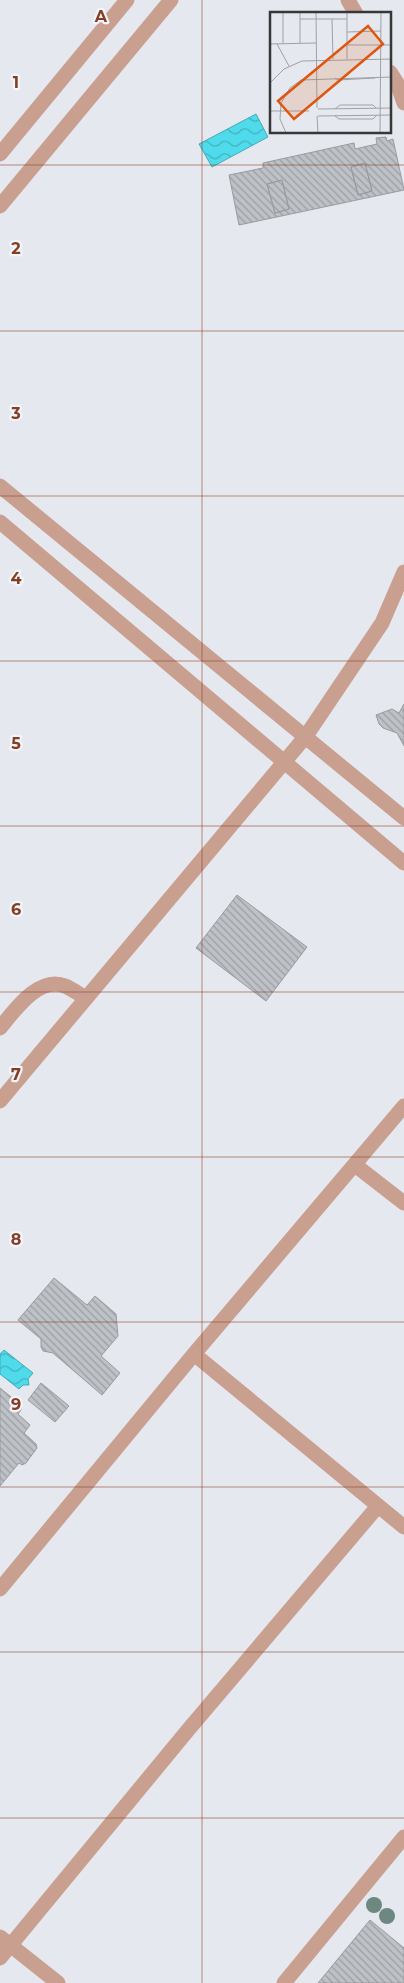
<svg xmlns="http://www.w3.org/2000/svg" width="404" height="1983" viewBox="0 0 404 1983" font-family="Montserrat,sans-serif">
<style>
.water{fill:url(#water-waves);stroke:#48aab6}
.building{fill:url(#building-back-hatch);stroke:#999ba1;fill-rule:evenodd}
.lines{fill:none;stroke-linecap:round;stroke-linejoin:round}
.lane{stroke:#c9a090;stroke-width:15}
.street{stroke:#c9a090;stroke-width:15}
.tree{fill:#6d8880}
.grid{fill:none;stroke:#863d22;stroke-width:1;stroke-opacity:0.55}
.inset-road{fill:none;stroke:#9fa1a6;stroke-width:1}
.view{fill:#df570e;fill-opacity:0.15;stroke:#df570e;stroke-width:2.5}
.inset-edge{fill:none;stroke:#363739;stroke-width:2.5}
.grid-label{font-size:16px;text-anchor:middle;font-weight:bold;fill:#863d22;stroke:#f2f5fb;stroke-width:4.5;stroke-linejoin:round;paint-order:stroke}
</style>
<defs>
<pattern id="water-waves" width="16" height="10" patternUnits="userSpaceOnUse" patternTransform="scale(1.25)"><rect width="16" height="10" fill="#4fdbeb"/><path d="M0 5q4-4 8 0t8 0" fill="none" stroke="#42b2bf"/></pattern>
<pattern id="building-back-hatch" width="6" height="6" patternUnits="userSpaceOnUse" patternTransform="scale(1.25)"><rect width="6" height="6" fill="#bec1c6"/><path d="M-1 5l2 2M0 0l6 6M5-1l2 2" fill="none" stroke="#9b9ea2"/></pattern>
</defs>
<rect width="100%" height="100%" fill="#e5e8ee"/>
<path class="water" d="M256,114L268,137L212,167L199,144Z
M4,1350L33,1373L28,1379L29,1385H23L19,1389L0,1374V1354Z"/>
<path class="building" d="M386,137L387,141L393,139L404,190L239,225L229,175L263,168V163L354,143L355,149L377,144L376,138ZM365,163L372,191L358,195L351,167ZM282,180L289,209L275,213L267,184Z
M365,163L372,191L358,195L351,167Z
M282,180L289,209L275,213L267,184Z
M404,704V746L397,733L383,728L379,724L376,715L392,709L399,713Z
M237,895L307,947L266,1001L196,948Z
M54,1278L87,1305L95,1296L116,1314L118,1336L101,1356L120,1373L102,1395L53,1353L43,1351L41,1347V1339L18,1320Z
M41,1383L69,1406L55,1422L28,1400Z
M0,1388L21,1405V1410L18,1414L30,1425L24,1433L36,1444L37,1448L26,1463L22,1465L19,1463L0,1486Z
M370,1920L404,1948V1983H318Z"/>
<g class="lines">
<path class="lane" d="M0,1028C14,1011 39,975 65,986C72,989 79,994 86,998"/>
<path class="street" d="M348,0L356,14
M390,72L397,83L404,103
M0,154L127,0
M0,206L171,0
M0,486L404,818
M0,522L404,863
M0,1101L306,736L382,623L404,572
M355,1165L404,1203
M194,1354L404,1527
M0,1589L194,1354L404,1106
M0,1937L58,1983
M0,1958L188,1730L378,1506
M284,1983L404,1837"/>
</g>
<g class="tree">
<circle cx="374" cy="1905" r="8"/>
<circle cx="387" cy="1916" r="8"/>
</g>
<path class="grid" d="M202,0V1983M0,165H404M0,331H404M0,496H404M0,661H404M0,826H404M0,992H404M0,1157H404M0,1322H404M0,1487H404M0,1652H404M0,1818H404"/>
<g transform="translate(270 12)">
<rect width="121" height="121" fill="#e5e8ee"/>
<path class="inset-road" d="M13,0V31M46,0L47,96M77,0V47M30,7H77M62,7L63,47M77,20L111,19M30,31V0M0,32L46,31M7,32L19,54M77,33H122M65,66L68,68L105,66M0,71L14,57L32,49L122,47M48,97L122,96M65,97L70,93H103L106,96M0,99H39M47,104L48,121M48,104L122,103M65,104L69,107H103L107,103M16,121L10,107L11,91L20,76L31,68L122,65M110,121L111,0"/>
<path class="view" d="M98,14L113,32L24,107L8,89Z"/>
<rect width="121" height="121" class="inset-edge"/>
</g>
<g class="grid-label">
<text x="101" y="22">A</text>
<text x="16" y="88">1</text>
<text x="16" y="254">2</text>
<text x="16" y="419">3</text>
<text x="16" y="584">4</text>
<text x="16" y="749">5</text>
<text x="16" y="915">6</text>
<text x="16" y="1080">7</text>
<text x="16" y="1245">8</text>
<text x="16" y="1410">9</text>
</g>
</svg>
